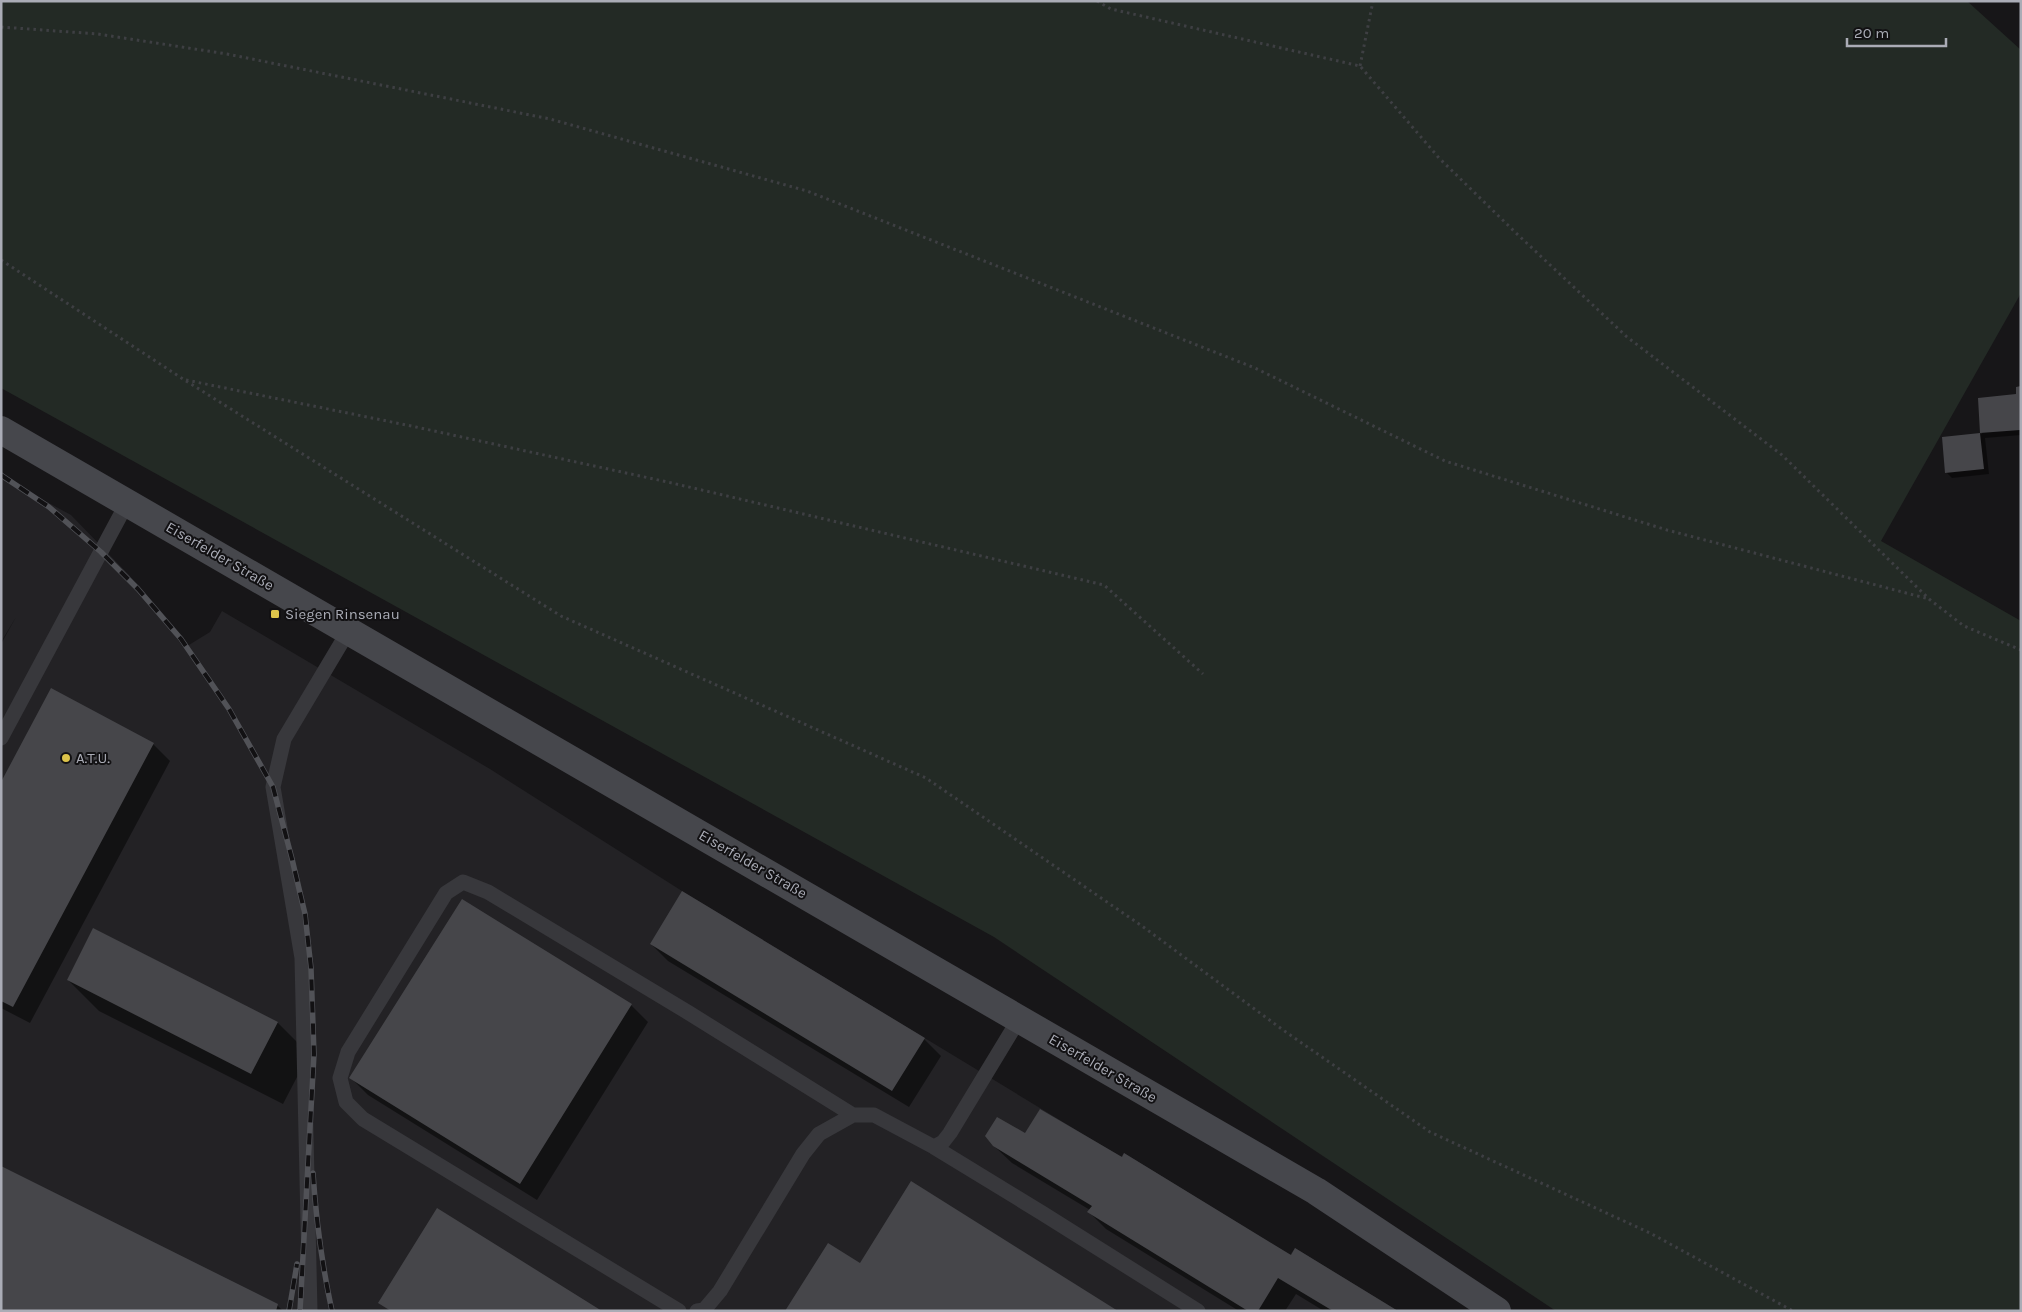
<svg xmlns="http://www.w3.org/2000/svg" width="2022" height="1312" viewBox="0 0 2022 1312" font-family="Karla,sans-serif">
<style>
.built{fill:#232225}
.green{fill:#232a25}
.shadow{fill:#0007}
.building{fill:#46464a}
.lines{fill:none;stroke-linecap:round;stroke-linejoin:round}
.path{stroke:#3e3f43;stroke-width:3;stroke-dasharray:2.5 4;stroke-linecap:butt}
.service{stroke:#38383c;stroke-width:15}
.secondary{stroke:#46474c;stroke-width:28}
.rail-casing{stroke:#515257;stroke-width:5.5}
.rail{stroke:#121113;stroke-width:4;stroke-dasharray:11;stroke-linecap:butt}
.poi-dot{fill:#dcc34a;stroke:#121113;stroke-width:2}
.labels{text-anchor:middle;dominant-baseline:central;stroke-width:4;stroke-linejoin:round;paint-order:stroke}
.street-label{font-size:15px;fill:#aaacb6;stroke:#121113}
.poi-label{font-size:15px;fill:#aaacb6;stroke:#121113;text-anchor:start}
</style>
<rect width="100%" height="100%" fill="#171618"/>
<path class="built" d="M1,477L71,515L129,575L184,648L210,632L222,611L490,769L682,891L1121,1157L1124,1153L1290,1255L1295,1248L1398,1311H1V644L16,617L1,642Z"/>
<path class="green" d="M1,1H1967L2021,50V293L1881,541L2021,621V1311H1556L994,937L1,388Z"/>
<path class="shadow" d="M2021,387V435L1985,438L1989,474L1952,478L1946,472L1943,438L1982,434L1979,399L2018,395Z
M153,744L170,761L30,1023L1,1008V785Z
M94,929L278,1023L309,1054L283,1104L99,1011L68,980Z
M651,944L924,1039L941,1056L909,1107L668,961Z
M631,1005L648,1022L537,1200L368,1095L351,1078Z
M1025,1135L1291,1257L1396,1311H1324L1296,1294L1285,1311H1239L1106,1229L1089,1212L1090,1210L1012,1163L994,1146Z
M1,1169L278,1306L283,1311H1Z"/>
<path class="building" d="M2021,386L2020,430L1980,433L1978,398L2016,394V387Z
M1980,433L1984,469L1945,473L1942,437Z
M51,688L154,743L13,1007L1,1001V782Z
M682,891L925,1038L892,1091L650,944Z
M462,899L632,1004L520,1184L349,1078Z
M93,928L278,1022L251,1074L67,980Z
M1040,1109L1122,1157L1124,1153L1291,1255L1295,1248L1398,1311H1333L1278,1278L1258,1311H1248L1087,1212L1092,1206L993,1146L985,1136L997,1117L1025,1133Z
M1,1166L278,1304L276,1311H1Z
M911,1181L1118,1311H785L828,1243L860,1263Z
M437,1208L602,1311H391L378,1303Z"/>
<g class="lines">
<path class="path" d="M1097,1L1111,9L1360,66L1439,158L1516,233L1627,337L1782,455L1929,599L1964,626L2021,650
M1,27L98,34L227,54L550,119L807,191L1255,368L1445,461L1667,530L1929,599
M1360,66L1373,1
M1,260L183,379L561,616L926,778L1142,926L1283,1030L1430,1132L1650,1233L1793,1311
M186,380L416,427L672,483L1104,585L1203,674"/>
<path class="service" d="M1,738L127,503
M934,1147L1042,1213L1198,1311
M310,1311L302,958L273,787L284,739L349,630
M679,1311L363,1119L346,1102L340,1078L348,1052L446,893L463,882L488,892L689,1013L853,1115
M697,1311L704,1310L720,1291L803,1154L819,1134L853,1115H874L934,1147L943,1142L950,1133L1019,1019"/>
<path class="secondary" d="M1,430L1316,1191L1497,1311"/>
<defs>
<path id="rail" d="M1,475L49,507L101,552L138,589L181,639L229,709L273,787L292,859L305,914L311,968L314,1054L300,1311
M313,1173C316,1220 322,1265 332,1311
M289,1311L297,1264"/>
</defs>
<use href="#rail" class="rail-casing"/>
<use href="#rail" class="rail"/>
</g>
<g class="poi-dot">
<rect x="270" y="609" width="10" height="10" rx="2.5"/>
<circle cx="66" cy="758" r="5"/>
</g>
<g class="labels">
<g class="street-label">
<text transform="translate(220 556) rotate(30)">Eiserfelder Straße</text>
<text transform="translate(753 864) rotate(30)">Eiserfelder Straße</text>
<text transform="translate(1103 1068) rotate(30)">Eiserfelder Straße</text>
</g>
<g class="poi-label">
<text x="285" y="614">Siegen Rinsenau</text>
<text x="76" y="758">A.T.U.</text>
</g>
</g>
<rect width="2022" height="1312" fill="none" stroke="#aaacb6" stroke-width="5"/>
<path d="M1847 38v8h99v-8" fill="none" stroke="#aaacb6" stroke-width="2.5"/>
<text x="1854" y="38" font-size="15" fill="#aaacb6" stroke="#121113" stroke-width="4" paint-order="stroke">20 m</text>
</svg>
